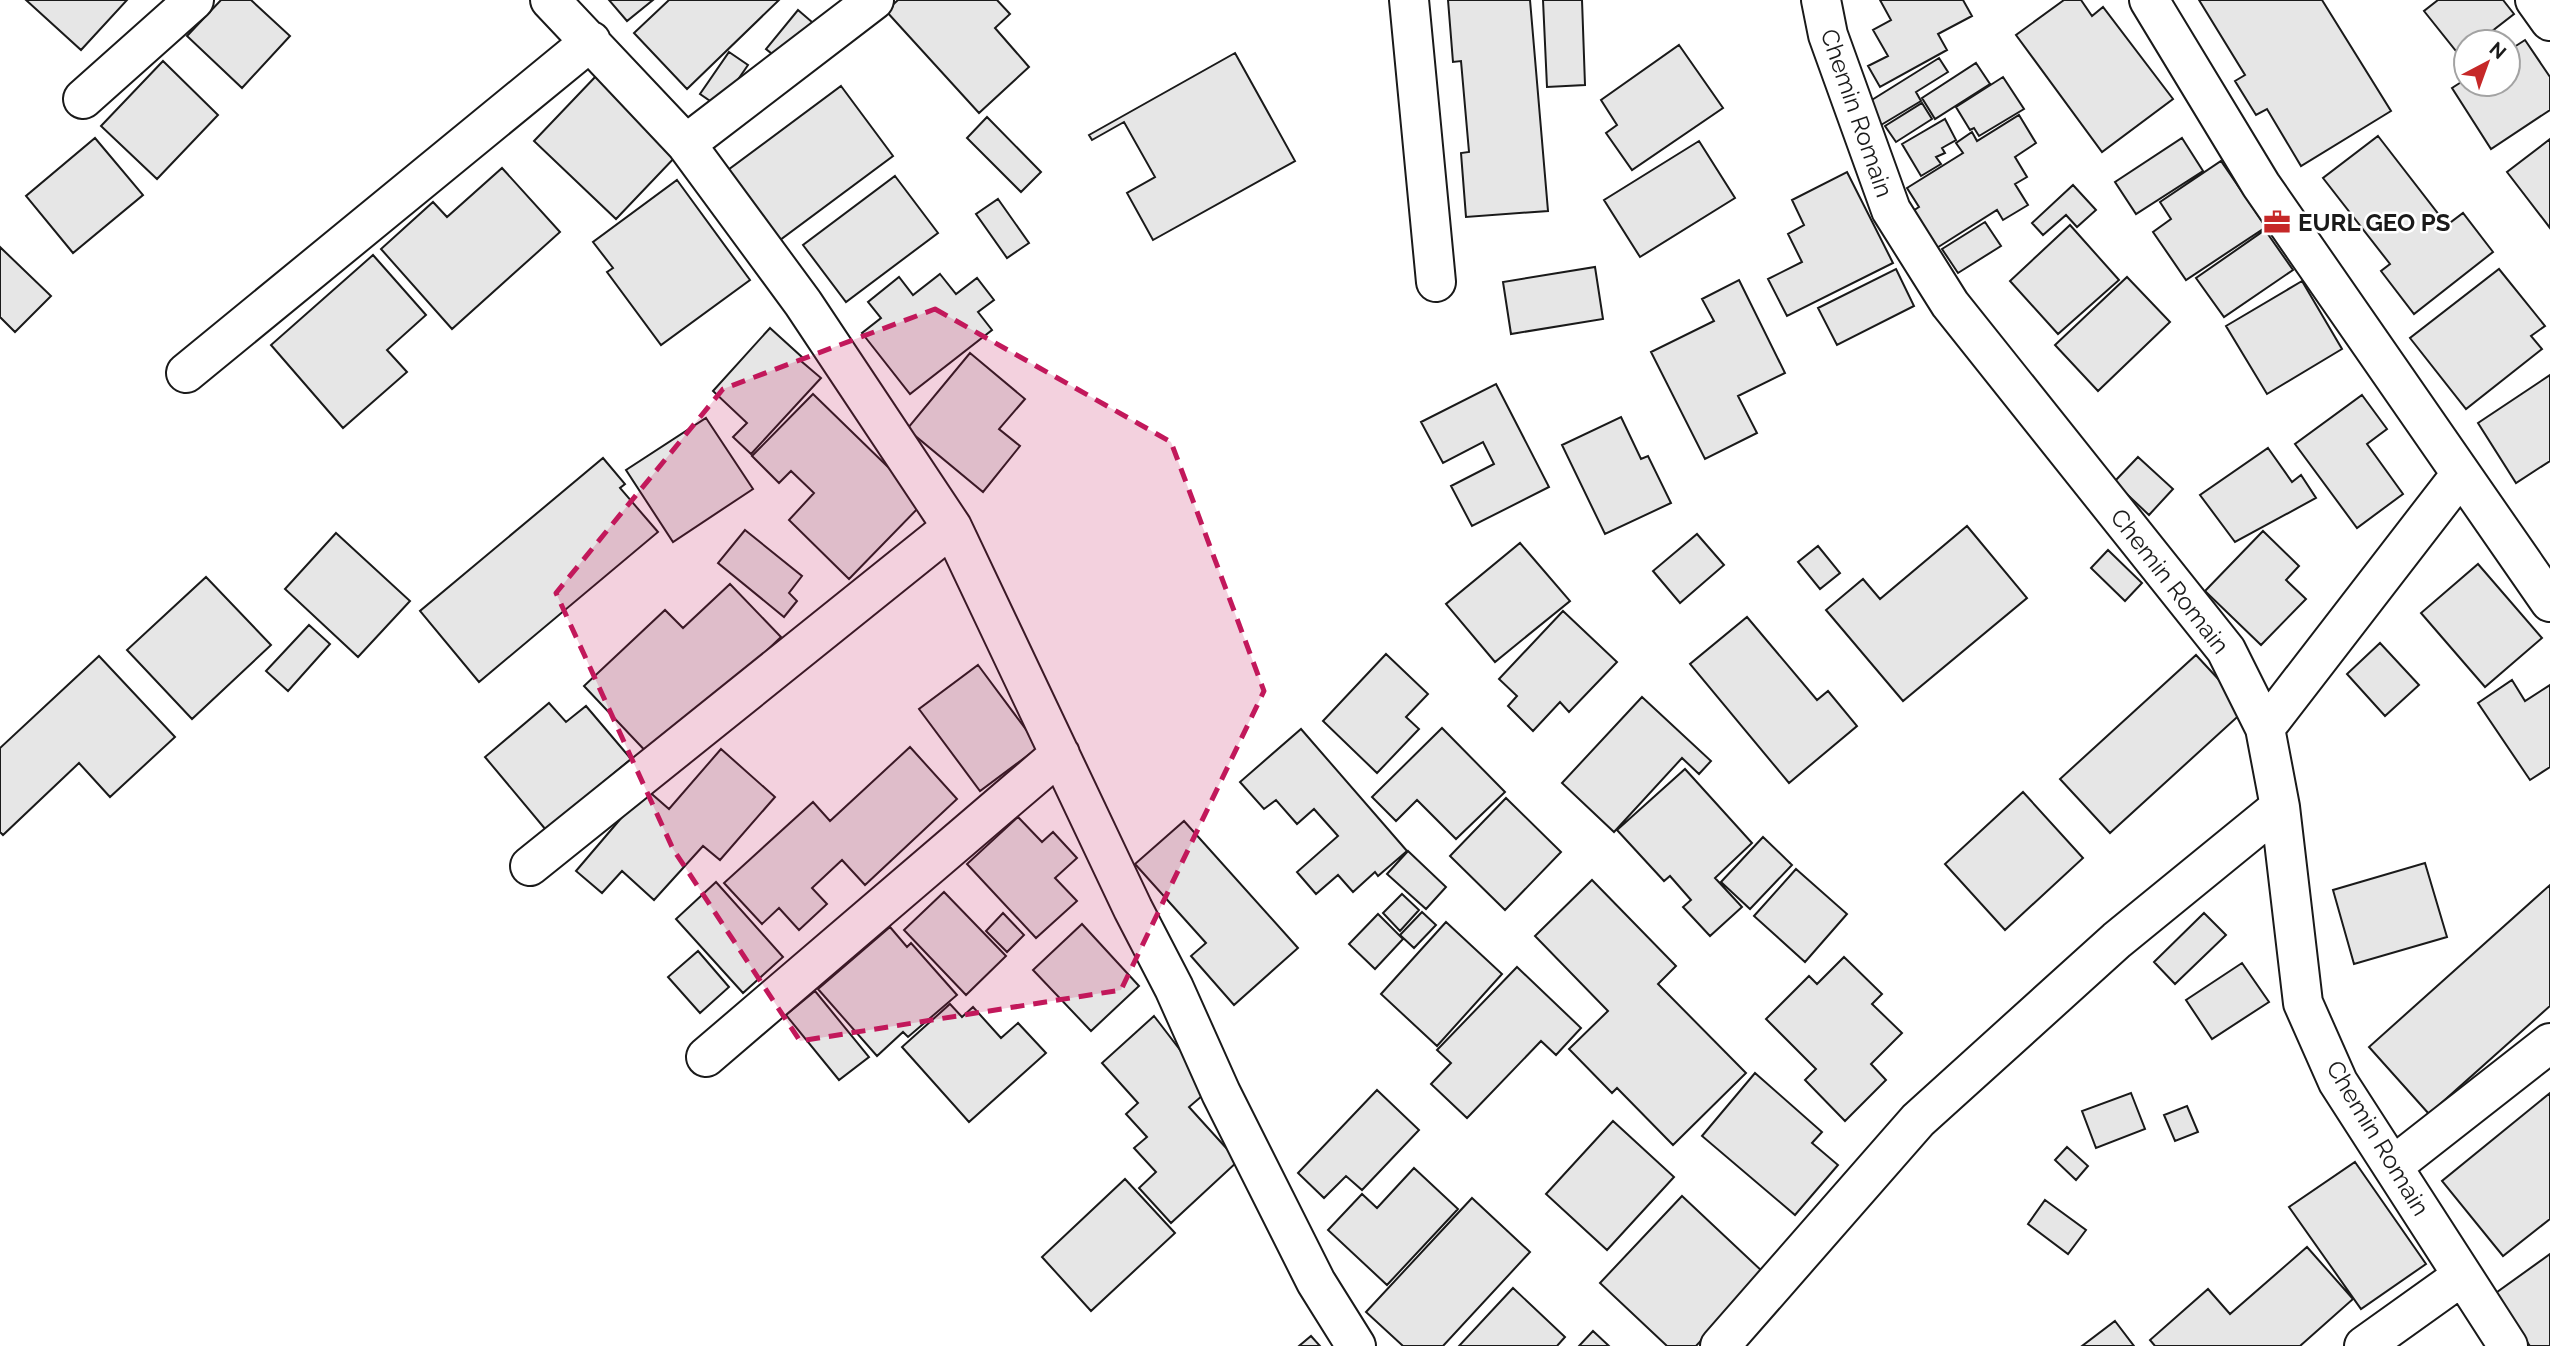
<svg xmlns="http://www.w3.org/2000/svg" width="2550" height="1346" viewBox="0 0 2550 1346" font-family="Raleway,sans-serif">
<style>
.building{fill:#e6e6e6;stroke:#1a1a1a;stroke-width:2}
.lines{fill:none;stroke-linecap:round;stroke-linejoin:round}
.minor-casing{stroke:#1a1a1a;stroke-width:42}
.minor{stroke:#fff;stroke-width:38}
.marked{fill:#c2185b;fill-opacity:0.2;stroke:#c2185b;stroke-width:5;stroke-dasharray:14 9;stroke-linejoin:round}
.labels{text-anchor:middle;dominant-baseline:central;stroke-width:5;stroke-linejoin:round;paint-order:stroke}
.street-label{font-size:24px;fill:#1a1a1a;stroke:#fff}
.poi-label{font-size:24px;font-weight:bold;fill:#1a1a1a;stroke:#fff;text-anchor:start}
</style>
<rect width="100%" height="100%" fill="#fff"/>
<path class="building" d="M26,0H127L81,50Z
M221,0H251L290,36L242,88L187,36Z
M609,0H653L627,21Z
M669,0H779L687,89L634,33Z
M898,0H997L1010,14L995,28L1029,67L979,113L886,11Z
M1448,0H1530L1548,211L1466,217L1461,153L1469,152L1461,61L1453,62Z
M1543,0H1582L1585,85L1547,87Z
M1880,0H1963L1972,16L1938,34L1947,50L1880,87L1868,66L1888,56L1873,30L1891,20Z
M2064,0H2081L2092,16L2103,7L2173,99L2102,152L2016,35Z
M2199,0H2322L2391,111L2301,166L2267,109L2256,115L2235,81L2245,75Z
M2438,0H2503L2514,14L2478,42H2466V51L2460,56L2424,11Z
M798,10L819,28L787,66L766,49Z
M2525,40L2550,77V110L2491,149L2452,88L2466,79V84H2508V51Z
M1679,45L1723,108L1632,170L1606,133L1617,125L1601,100Z
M729,52L748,65L719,107L700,94Z
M1235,53L1295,161L1153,240L1127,193L1155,177L1124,122L1092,140L1089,135Z
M1939,58L1948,72L1916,92L1921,101L1881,125L1867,103Z
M163,61L218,115L157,179L101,126Z
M1976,63L1990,84L1935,119L1922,98Z
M597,75L678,154L616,219L534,141Z
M2003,77L2024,109L1979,136L1974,128L1970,130L1956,107Z
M841,86L893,156L780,240L728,170Z
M1922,103L1932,119L1896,142L1885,126Z
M2019,115L2036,143L2015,157L2027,177L2015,184L2028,205L2003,220L1997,210L1932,251L1908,214L1919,207L1907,188L1963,153L1956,143L1972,132L1977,141Z
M987,117L1041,172L1021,192L967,138Z
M1945,119L1956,140L1942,148L1945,153L1936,157L1941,164L1921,176L1902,144Z
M2378,136L2447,225L2463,213L2493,252L2414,314L2381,271L2390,264L2323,178Z
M95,138L143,195L73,253L26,196Z
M2182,138L2203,171L2136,214L2115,182Z
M2550,139V228L2507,172Z
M1699,141L1735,198L1640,257L1604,200Z
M2221,161L2266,227L2186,280L2153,232L2171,219L2160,202Z
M502,168L560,232L452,329L381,249L433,202L447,217Z
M1847,172L1893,263L1787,316L1768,279L1802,262L1788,234L1804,225L1792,200Z
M895,176L938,233L846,302L803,245Z
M677,180L750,280L661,345L607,272L613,268L593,242Z
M2073,185L2096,210L2077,227L2066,215L2043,235L2032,223Z
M998,199L1029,243L1007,258L976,214Z
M1985,222L2001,246L1958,273L1942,249Z
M2070,225L2119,280L2058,334L2010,281Z
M2265,230L2293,270L2224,317L2196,278Z
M0,247L51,296L15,332L0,317Z
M373,255L426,315L387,350L407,372L343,428L271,345Z
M1595,267L1603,319L1511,334L1503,282Z
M1896,269L1914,306L1837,345L1818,308Z
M2499,269L2545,326L2531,336L2542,349L2466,409L2410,338Z
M940,274L956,294L977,278L994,300L978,312L992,330L910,394L862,333L881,318L868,302L899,277L913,295Z
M2127,277L2170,322L2098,391L2055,345Z
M1739,280L1785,373L1738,396L1757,433L1705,459L1651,352L1714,321L1702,299Z
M2302,281L2342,349L2267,394L2226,326Z
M770,328L803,358L801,361L821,378L751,454L733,437L747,423L713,391Z
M970,353L1025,399L999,429L1020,446L983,492L907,429Z
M2550,375V461L2516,483L2478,423Z
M1496,384L1549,487L1472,526L1451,486L1494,464L1483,442L1443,463L1421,422Z
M813,394L924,502L849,579L789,520L814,493L791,471L779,483L752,456Z
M2362,395L2387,429L2367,444L2403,494L2357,528L2295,444Z
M1621,417L1641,459L1648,456L1671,503L1605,534L1562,445Z
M706,418L753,489L673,542L626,470Z
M2268,448L2292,482L2301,475L2316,498L2235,542L2200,495Z
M2138,457L2173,489L2149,515L2114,482Z
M603,458L625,484L620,488L658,532L479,682L420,611Z
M1967,526L2027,598L1903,701L1826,610L1863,579L1880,599Z
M745,530L802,576L789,593L797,601L784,617L718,563Z
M2263,531L2299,566L2286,580L2306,599L2261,645L2205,591Z
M336,533L410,601L358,657L285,589Z
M1697,534L1724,565L1680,603L1653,571Z
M1520,543L1570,601L1495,662L1446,604Z
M1818,546L1840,573L1820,589L1798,562Z
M2108,550L2142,583L2125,601L2091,568Z
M2478,564L2542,638L2485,687L2421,613Z
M206,577L271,645L192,719L127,650Z
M730,584L781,637L653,759L584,686L665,610L683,628Z
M1563,611L1617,662L1569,712L1560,702L1533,731L1508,706L1517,696L1499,679Z
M1747,617L1817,700L1828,691L1857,726L1789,783L1690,664Z
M309,625L330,644L288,691L266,671Z
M2380,643L2419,685L2385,716L2347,674Z
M1386,654L1428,694L1406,717L1419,729L1377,773L1323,721Z
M2196,655L2246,709L2110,833L2060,779Z
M99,656L175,737L110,797L79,763L3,835L0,832V748Z
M978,665L1039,747L980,791L919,709Z
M2512,680L2525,701L2550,685V767L2530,780L2478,703Z
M1642,697L1711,761L1699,774L1682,758L1614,832L1562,783Z
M549,703L566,722L586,706L631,759L546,830L485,757Z
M1442,728L1505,792L1456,839L1417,800L1396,821L1372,797Z
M1301,729L1407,851L1378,876L1375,872L1353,892L1338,875L1316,894L1297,872L1338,836L1314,809L1297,824L1276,800L1264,809L1240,782Z
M910,747L957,799L865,885L842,860L812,888L827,904L799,930L779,908L762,924L724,883L813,802L830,821Z
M721,749L775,797L720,860L703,846L654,900L622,871L602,893L576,871L646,789L669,809Z
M1685,769L1752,843L1715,878L1742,907L1710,936L1683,907L1691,900L1670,876L1664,881L1617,830Z
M2023,792L2083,858L2005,930L1945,864Z
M1506,798L1561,852L1505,910L1450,856Z
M1018,817L1042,842L1053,832L1077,858L1055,878L1077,901L1036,938L967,864Z
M1184,821L1298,948L1234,1005L1191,956L1206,943L1135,864Z
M1763,837L1792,865L1750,909L1721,882Z
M1408,851L1446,887L1426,909L1387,874Z
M2425,863L2447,937L2354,964L2333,890Z
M1796,869L1847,914L1805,962L1754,916Z
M1592,880L1676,966L1658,984L1746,1073L1673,1145L1617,1088L1612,1093L1569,1049L1608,1011L1535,936Z
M716,882L783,957L743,993L676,919Z
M2550,885V1006L2429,1114L2369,1047Z
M944,892L1006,956L966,995L904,930Z
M1402,894L1419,910L1400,931L1383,913Z
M1422,912L1436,925L1414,948L1400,935Z
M1003,913L1024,935L1007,952L986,931Z
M2204,913L2226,935L2175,984L2154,962Z
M1378,914L1403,939L1375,969L1349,944Z
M1446,922L1502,974L1437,1046L1381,994Z
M1082,924L1139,986L1091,1031L1033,970Z
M890,927L907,947L911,943L957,995L908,1037L903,1032L877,1056L818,989Z
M698,951L729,987L700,1013L668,977Z
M1844,957L1882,994L1872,1004L1902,1033L1871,1064L1886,1080L1845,1121L1805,1080L1816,1069L1766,1019L1809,976L1817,984Z
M2242,963L2269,1002L2212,1039L2186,1000Z
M1517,967L1581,1028L1556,1055L1541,1041L1467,1118L1431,1084L1451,1063L1437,1050Z
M815,991L869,1057L839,1080L786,1015Z
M950,1004L962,1017L973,1007L1001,1038L1018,1023L1046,1053L969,1122L902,1047Z
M1154,1016L1210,1089L1189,1107L1238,1161L1171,1223L1139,1188L1156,1172L1134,1148L1147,1137L1126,1114L1138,1103L1102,1063Z
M1755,1073L1822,1132L1812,1143L1838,1165L1795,1215L1702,1136Z
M1377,1090L1419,1130L1362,1190L1346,1176L1324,1198L1298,1173Z
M2131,1093L2145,1129L2096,1148L2082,1111Z
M2550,1093V1219L2503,1256L2442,1181Z
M2187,1106L2198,1132L2175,1141L2164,1115Z
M1613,1121L1674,1177L1607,1250L1546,1194Z
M2067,1147L2088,1166L2076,1180L2055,1160Z
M2355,1162L2426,1264L2361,1309L2289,1207Z
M1414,1168L1458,1209L1387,1285L1328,1230L1362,1194L1377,1208Z
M1125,1179L1175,1233L1091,1311L1042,1257Z
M1682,1196L1764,1273L1696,1346H1667L1600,1283Z
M1472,1198L1530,1252L1443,1346H1403L1366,1312Z
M2045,1200L2086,1230L2068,1254L2028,1224Z
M2307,1247L2353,1299L2300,1346H2155L2150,1340L2208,1289L2230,1314Z
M2550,1254V1346H2530L2493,1295Z
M1513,1288L1565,1337L1557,1346H1459Z
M2115,1321L2134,1346H2082Z
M1593,1331L1609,1346H1579Z
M1311,1336L1320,1346H1299Z"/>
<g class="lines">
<defs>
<path id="minor" d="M550,0L686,144L803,303L952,527L1133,909L1174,988L1221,1093L1316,1282L1356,1346
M1409,0L1436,282
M1821,0L1828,35L1891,210L1950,304L2226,650L2265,728L2280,807L2303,1003L2338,1082L2508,1346
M2149,0L2261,185L2550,602
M2535,0L2550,21
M83,99L194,0
M686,144L874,0
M186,373L591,41
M2265,728L2461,474
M530,866L952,527
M706,1057L1060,754
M2393,1166L2550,1043
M1720,1346L1918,1120L2117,940L2280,807
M2364,1346L2462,1276"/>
</defs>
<use href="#minor" class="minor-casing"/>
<use href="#minor" class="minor"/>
</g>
<path class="marked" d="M935,309L1171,442L1264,691L1121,990L800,1041L673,849L556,593L723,389Z"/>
<defs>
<symbol id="office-bare" viewBox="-9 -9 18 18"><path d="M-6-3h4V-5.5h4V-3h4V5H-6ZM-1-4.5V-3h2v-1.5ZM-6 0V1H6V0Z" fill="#c62828" stroke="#fff" stroke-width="2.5" paint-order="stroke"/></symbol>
</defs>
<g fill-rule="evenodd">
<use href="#office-bare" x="2258" y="203" width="38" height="38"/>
</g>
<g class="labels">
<g class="street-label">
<text transform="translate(1857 113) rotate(71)">Chemin Romain</text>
<text transform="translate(2170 581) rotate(52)">Chemin Romain</text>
<text transform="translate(2378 1138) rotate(59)">Chemin Romain</text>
</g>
<g class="poi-label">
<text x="2298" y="222">EURL GEO PS</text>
</g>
</g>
<g transform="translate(2487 63) rotate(41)"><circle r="33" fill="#ffffff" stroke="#a3a3a3" stroke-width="2"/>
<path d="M0-5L12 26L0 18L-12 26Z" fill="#c62828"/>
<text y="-10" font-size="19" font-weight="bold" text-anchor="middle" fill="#1a1a1a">N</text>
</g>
</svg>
